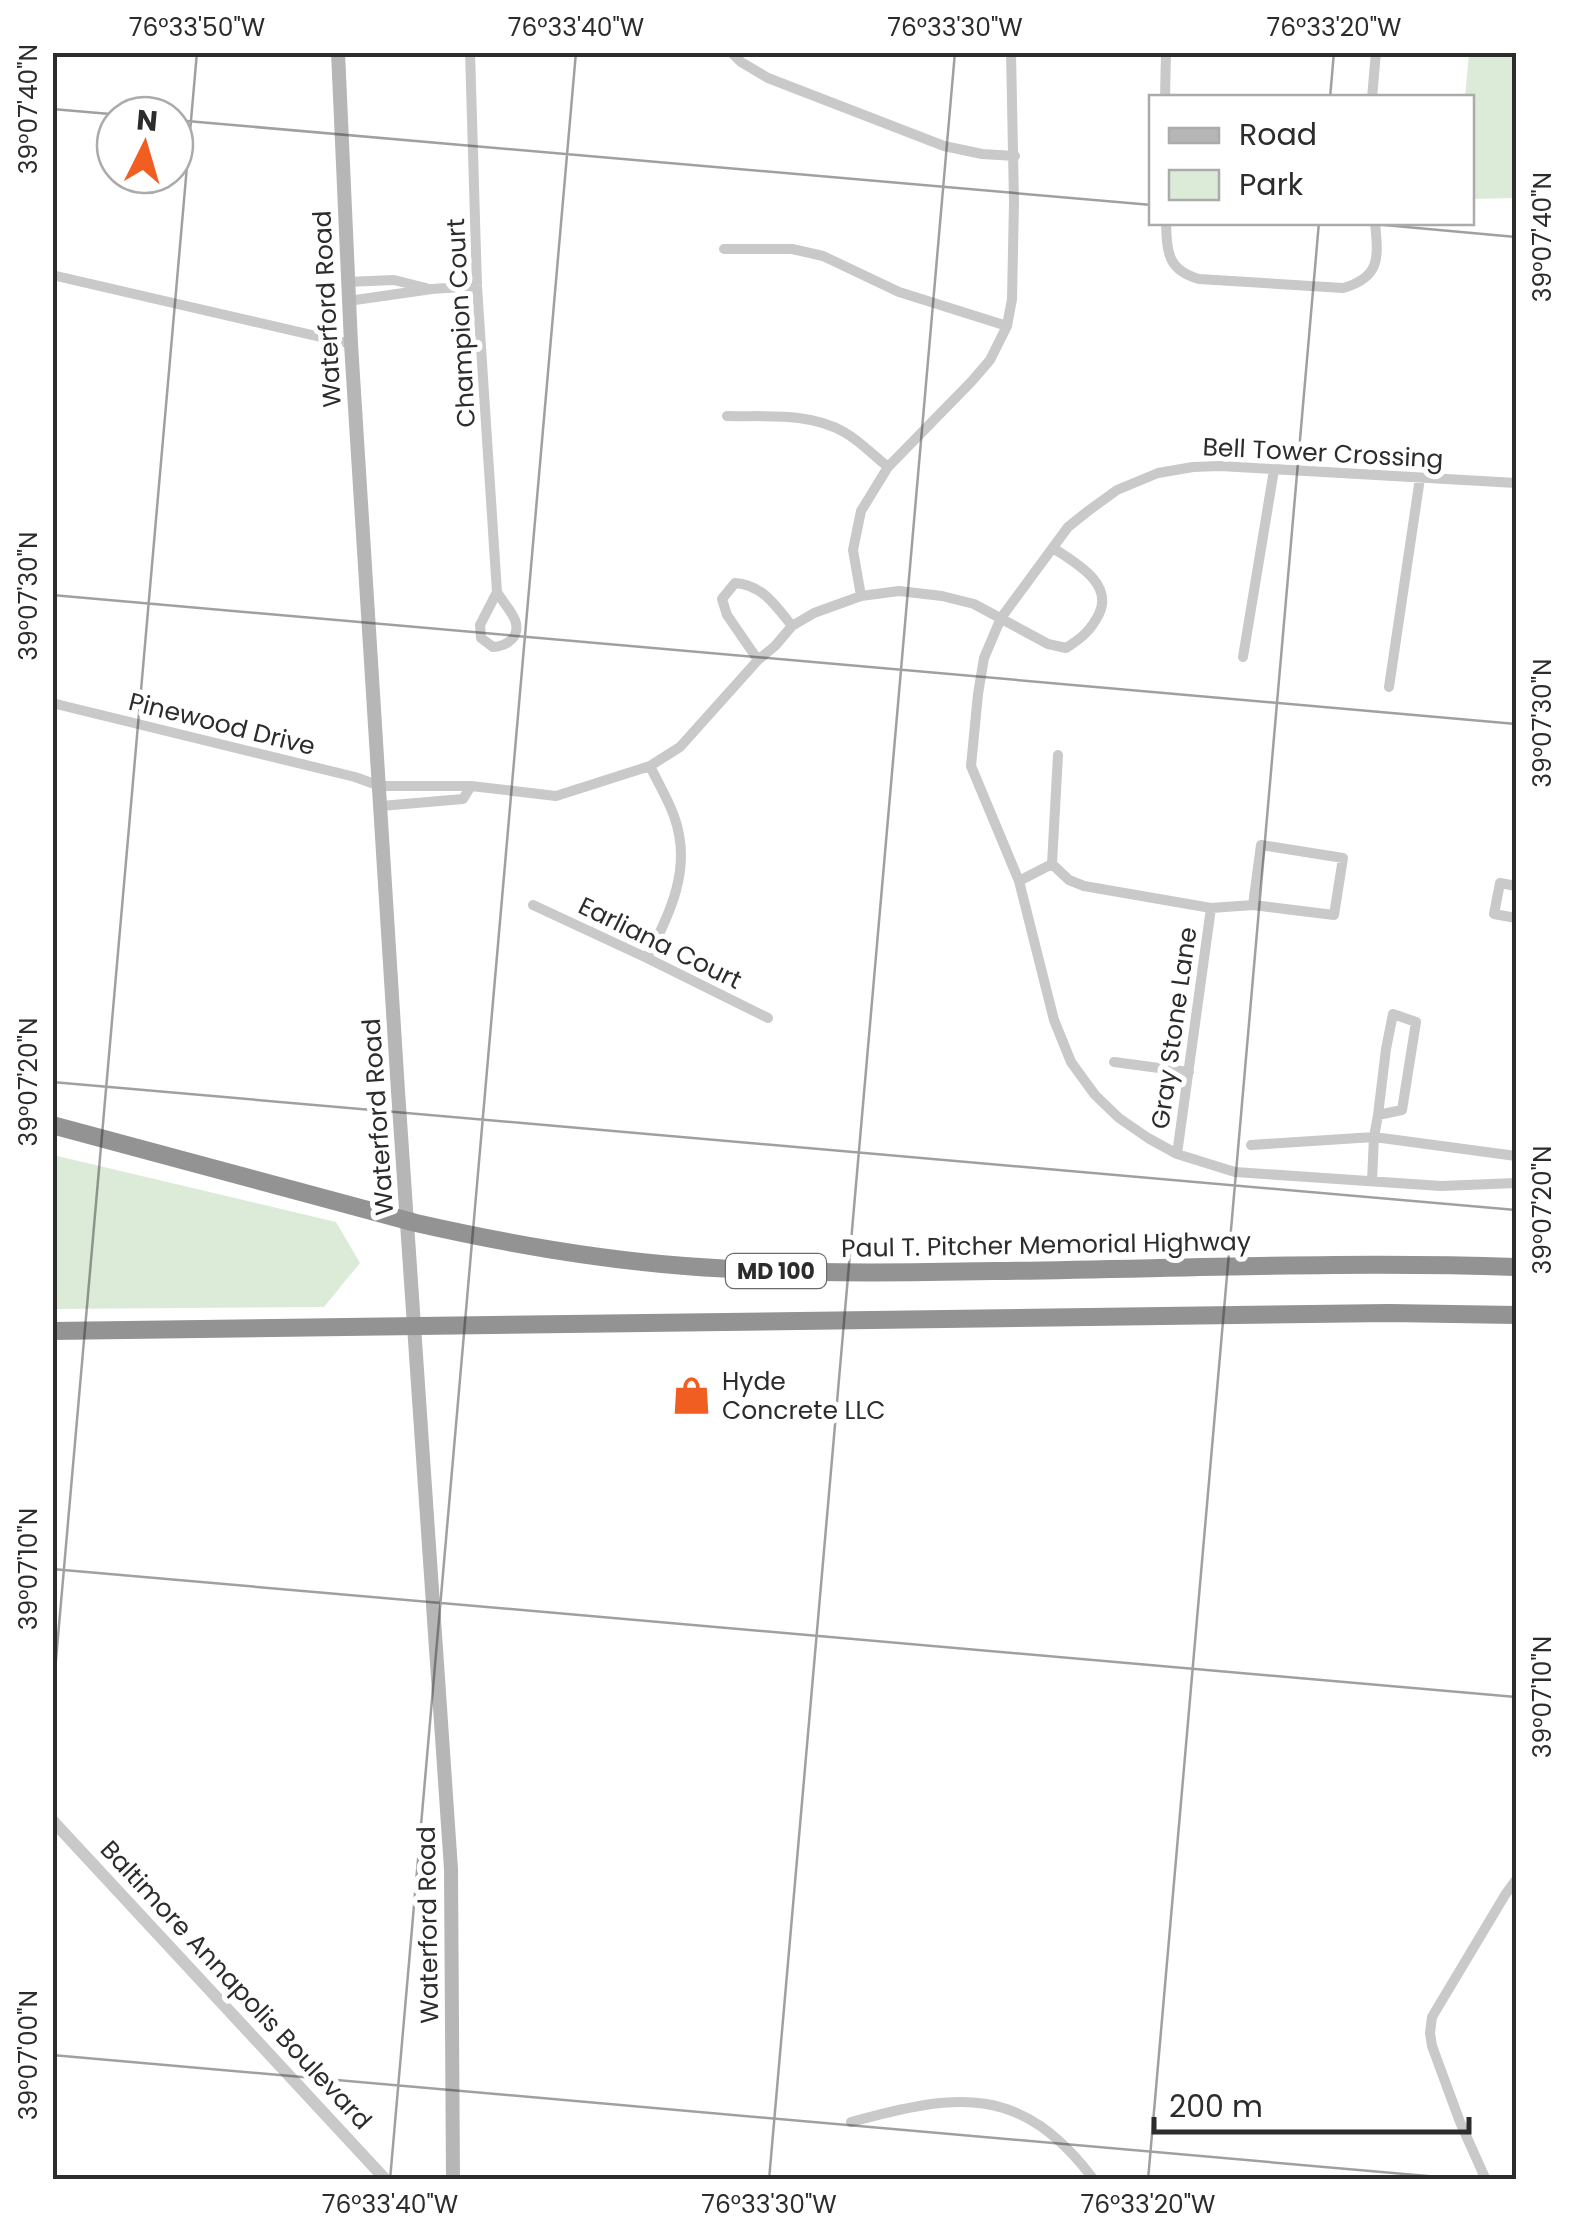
<svg xmlns="http://www.w3.org/2000/svg" width="1569" height="2232" viewBox="0 0 1569 2232" font-family="Poppins,sans-serif">
<style>
.green{fill:#dbebd8}
.lines{fill:none;stroke-linecap:round;stroke-linejoin:round}
.minor{stroke:#c9c9c9;stroke-width:10}
.tertiary{stroke:#c9c9c9;stroke-width:12}
.secondary{stroke:#b6b6b6;stroke-width:14}
.motorway{stroke:#939393;stroke-width:18}
.ticks{fill:none;stroke:#2c2c2c;stroke-width:2.5;stroke-opacity:0.45}
.labels{text-anchor:middle;dominant-baseline:central;stroke-width:10;stroke-linejoin:round;paint-order:stroke}
.shield{fill:#fff;stroke:#6b6b6b;stroke-width:2.5}
.shield-label{font-size:22px;font-weight:bold;fill:#2c2c2c}
.street-label{font-size:25px;fill:#2c2c2c;stroke:#fff}
.poi-label{font-size:25px;fill:#2c2c2c;stroke:#fff;text-anchor:start}
.neatline{fill:none;stroke:#2c2c2c;stroke-width:4}
.ticks-label{font-size:25px;text-anchor:middle;fill:#2c2c2c}
</style>
<rect width="100%" height="100%" fill="#fff"/>
<path class="green" d="M1469,53H1516V198L1472,199V98L1465,97Z
M53,1155L336,1222L360,1263L324,1307L53,1309Z"/>
<g class="lines">
<path class="minor" d="M470,52L477,286L497,592C502,601 511,610 515,620C521,637 507,646 493,647L481,638L480,625L497,592
M731,52L741,62L768,78L944,146L982,154L1015,156
M1165,98L1166,52
M1372,98L1376,52
M1166,222C1167,252 1167,270 1199,279L1343,288C1382,277 1378,256 1375,222
M724,249H792L823,256L899,292L1007,326
M52,275L351,344
M347,282L394,280L426,288
M348,301L432,289L477,286
M727,416C766,417 809,412 844,432C860,441 874,456 888,467
M1516,483L1220,466L1193,467L1158,473L1117,490L1088,511L1068,527L1001,618L984,658L978,694L971,766L1019,881L1054,1020L1071,1062L1095,1095L1119,1118L1148,1138L1177,1154L1235,1172L1441,1186L1516,1183
M861,596L853,550L861,511L888,467L971,382L990,360L1007,326L1012,299L1014,202L1011,52
M1243,657L1274,470
M758,660L727,615L722,599L735,583C763,585 776,606 792,626
M1389,687L1420,478
M52,703L355,777L380,786H471L556,796L650,766L680,747L758,660L775,646L792,626L814,613L861,596L899,591L942,596L974,604L1048,644L1066,648C1082,638 1091,630 1099,614C1114,583 1074,562 1053,548
M381,806L463,799L471,786
M1261,845L1343,858L1334,915L1253,905Z
M1052,864L1058,755
M1019,881L1052,864L1069,880L1084,886L1211,908L1253,905
M1516,886L1500,883L1494,914L1516,918
M533,905L647,958L768,1018
M647,958C670,913 693,868 674,816C668,799 658,783 650,766
M1393,1014L1416,1022L1402,1110L1378,1115L1386,1049Z
M1114,1062L1189,1072
M1251,1145L1374,1137L1516,1156
M1177,1154L1211,908
M1372,1181L1374,1137L1378,1115
M851,2122C957,2093 1021,2083 1094,2180
M1486,2180L1460,2122L1432,2046L1430,2033L1432,2017L1505,1895L1516,1880"/>
<path class="tertiary" d="M52,1820L386,2180"/>
<path class="secondary" d="M338,52L351,344L398,1091L451,1869L453,2180"/>
<path class="motorway" d="M52,1125L416,1223C504,1243 594,1259 685,1266C788,1274 891,1273 995,1271C1168,1269 1343,1261 1516,1267
M52,1331L1389,1313L1516,1315"/>
</g>
<path class="ticks" d="M1330,98L1334,52M52,109L122,115M175,120L1152,205M1351,222L1516,237M52,595L1516,724M52,1082L1516,1210M52,1569L1516,1697M52,1705L197,52M52,2055L1473,2180M390,2180L576,52M769,2180L955,52M1148,2180L1319,222"/>
<defs>
<symbol id="shop-bare" viewBox="-9 -9 18 18"><path d="M-5-2.5h2.3a2.7 3.5 0 0 1 5.4 0H5L5.5 6h-11ZM-1.5-2.5h3a1.5 2.3 0 0 0-3 0Z" fill="#f05f21" stroke="#fff" stroke-width="2.5" paint-order="stroke"/></symbol>
</defs>
<g fill-rule="evenodd">
<use href="#shop-bare" x="664" y="1368" width="55" height="55"/>
</g>
<g class="labels">
<rect class="shield" x="726" y="1254" width="100" height="34" rx="8"/>
<g class="shield-label">
<text x="776" y="1271">MD 100</text>
</g>
<g class="street-label">
<text transform="translate(327 309) rotate(-93)">Waterford Road</text>
<text transform="translate(461 323) rotate(-93)">Champion Court</text>
<text transform="translate(1323 453) rotate(3)">Bell Tower Crossing</text>
<text transform="translate(222 724) rotate(14)">Pinewood Drive</text>
<text transform="translate(660 943) rotate(26)">Earliana Court</text>
<text transform="translate(1174 1028) rotate(-82)">Gray Stone Lane</text>
<text transform="translate(378 1117) rotate(-94)">Waterford Road</text>
<text transform="translate(1046 1245) rotate(-1)">Paul T. Pitcher Memorial Highway</text>
<text transform="translate(428 1925) rotate(-91)">Waterford Road</text>
<text transform="translate(236 1985) rotate(47)">Baltimore Annapolis Boulevard</text>
</g>
<g class="poi-label">
<text x="722" y="1381">Hyde<tspan x="722" dy="29">Concrete LLC</tspan></text>
</g>
</g>
<rect width="1569" height="2232" fill="none" stroke="#ffffff" stroke-width="110"/>
<rect x="1149" y="95" width="325" height="130" fill="#ffffff" stroke="#ababab" stroke-width="2.5"/>
<rect x="1169" y="128" width="50" height="15" fill="#b6b6b6" stroke="#ababab" stroke-width="2.5"/>
<text x="1239" y="145" font-size="30" fill="#2c2c2c">Road</text>
<rect x="1169" y="170" width="50" height="30" fill="#dbebd8" stroke="#ababab" stroke-width="2.5"/>
<text x="1239" y="195" font-size="30" fill="#2c2c2c">Park</text>
<g transform="translate(145 145) rotate(5)"><circle r="48" fill="#ffffff" stroke="#ababab" stroke-width="2.5"/>
<path d="M0-8L18 38L0 25L-18 38Z" fill="#f05f21"/>
<text y="-15" font-size="28" font-weight="bold" text-anchor="middle" fill="#2c2c2c">N</text>
</g>
<path d="M1154 2117v15h315v-15" fill="none" stroke="#2c2c2c" stroke-width="5"/>
<text x="1169" y="2117" font-size="30" fill="#2c2c2c" stroke="#ffffff" stroke-width="8" paint-order="stroke">200 m</text>
<rect x="55" y="55" width="1459" height="2122" class="neatline"/>
<g class="ticks-label">
<text x="197" y="36">76°33'50"W</text>
<text x="576" y="36">76°33'40"W</text>
<text x="955" y="36">76°33'30"W</text>
<text x="1334" y="36">76°33'20"W</text>
<text transform="translate(28 109) rotate(-90)" y="9">39°07'40"N</text>
<text transform="translate(1542 237) rotate(-90)" y="9">39°07'40"N</text>
<text transform="translate(28 596) rotate(-90)" y="9">39°07'30"N</text>
<text transform="translate(1542 723) rotate(-90)" y="9">39°07'30"N</text>
<text transform="translate(28 1082) rotate(-90)" y="9">39°07'20"N</text>
<text transform="translate(1542 1210) rotate(-90)" y="9">39°07'20"N</text>
<text transform="translate(28 1569) rotate(-90)" y="9">39°07'10"N</text>
<text transform="translate(1542 1697) rotate(-90)" y="9">39°07'10"N</text>
<text transform="translate(28 2055) rotate(-90)" y="9">39°07'00"N</text>
<text x="390" y="2213">76°33'40"W</text>
<text x="769" y="2213">76°33'30"W</text>
<text x="1148" y="2213">76°33'20"W</text>
</g>
</svg>
